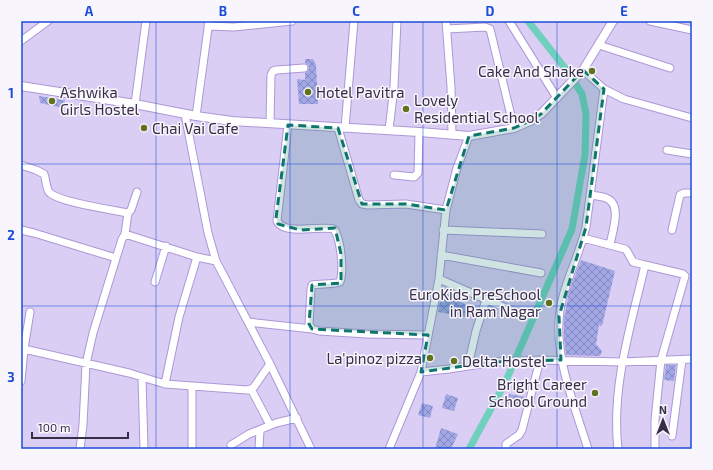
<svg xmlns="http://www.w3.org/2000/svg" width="713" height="470" viewBox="0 0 713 470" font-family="'Exo 2',sans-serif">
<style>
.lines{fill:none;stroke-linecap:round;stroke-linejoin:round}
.canal{stroke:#6fd0be;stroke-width:7}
.building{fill:url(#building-cross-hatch)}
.minor-casing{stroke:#ad97d5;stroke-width:9}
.tertiary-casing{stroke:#ad97d5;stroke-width:10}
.minor{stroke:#fff;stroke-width:7}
.tertiary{stroke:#fff;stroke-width:8}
.marked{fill:#0f766e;fill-opacity:0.2;stroke:#0f766e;stroke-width:3;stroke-dasharray:8 5;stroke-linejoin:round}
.grid{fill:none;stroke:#1d4ed8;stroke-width:1;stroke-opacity:0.55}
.poi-dot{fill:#61721f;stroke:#f8f6fc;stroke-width:1.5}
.labels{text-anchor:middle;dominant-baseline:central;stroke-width:3;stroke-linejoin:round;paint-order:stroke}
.poi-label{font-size:15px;fill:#362d46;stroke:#f8f6fc;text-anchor:start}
.neatline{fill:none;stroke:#1d4ed8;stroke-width:1.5}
.grid-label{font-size:13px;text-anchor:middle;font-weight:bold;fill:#1d4ed8}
</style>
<defs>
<pattern id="building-cross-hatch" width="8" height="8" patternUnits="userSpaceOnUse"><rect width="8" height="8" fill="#a2a7e6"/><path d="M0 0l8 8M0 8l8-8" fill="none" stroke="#8588bc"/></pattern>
</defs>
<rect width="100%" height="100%" fill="#dbcef5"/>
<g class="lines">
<path class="canal" d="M469,449L505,383L572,229L585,155L586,114L582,94L568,72L528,21"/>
</g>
<path class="building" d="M305,59H313L316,65L318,104H299L297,79L305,80V73L309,68L308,65L305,63Z
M39,96L65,100L64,108L40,103Z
M581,260L615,271L602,326L599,325L596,344L602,351L600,356L566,355L564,337V319L569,292Z
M442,291L466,305V317L438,312Z
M666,365H676L674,381L664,380Z
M446,394L458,398L454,411L442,408Z
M509,394L525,397L523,407L507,404Z
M422,403L433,406L430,418L418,415Z
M441,428L458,434L451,449H435Z"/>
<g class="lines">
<defs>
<path id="minor" d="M446,21L451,87L452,135
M509,21L557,98
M650,21L692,30
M208,26L234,27L292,21
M447,29L485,27L490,29L514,128
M21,41L48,21
M599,45L670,68
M583,70L604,89L624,99L692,118
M135,104L146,21
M185,114L208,233L216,261L270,364L311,449
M196,116L209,21
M270,123L271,75L273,71L277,70L304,68
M288,125L277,221C284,236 321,225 334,229C341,240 344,270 340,282C331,285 321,283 312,285L311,289L309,324L312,329L319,331L367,334L428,335
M338,128L359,200L362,204L368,205L406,204L446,210
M345,128L354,21
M389,130L394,87L397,21
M667,150L692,154
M21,165L36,170L44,174C46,179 46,188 49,192C57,202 113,210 128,213
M394,175L414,177L418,173L419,132
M590,195C595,196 601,196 606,198C623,204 612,232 610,245
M21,230L34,233L116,258
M443,230L542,234
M672,230L680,195L684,193H692
M125,234L197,257L216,261
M583,238L625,249L627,251L633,262L645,265
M441,255L541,273
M439,279L513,311
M155,282L166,246
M248,322L312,329
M24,349L129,373L165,384L247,390L251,389L254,387L270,364
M468,366L476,331L486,300
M421,372L449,369L494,362L540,360L622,362L692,359
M142,377L144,449
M21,381L24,349L30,312
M165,384L179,317L197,257
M192,386V449
M251,389L270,425
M672,436L682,360
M231,445L249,434L276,423L297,418
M80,449L83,425L86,364L93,333L122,239L125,234L128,213L131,210L137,192
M259,449L260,430
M389,449L421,372L439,279L446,210L457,168L469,136
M506,449V444L519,435L522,430L540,360
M588,449C574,403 550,349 562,300C568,275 580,253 586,227L604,89
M618,449C611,387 631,325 645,265L683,274L685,276L661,360L655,420V449"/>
<path id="tertiary" d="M21,86L135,104L196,116L232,121L419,132L469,136L514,128L530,121L541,114L583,70L613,21"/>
</defs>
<use href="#minor" class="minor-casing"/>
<use href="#tertiary" class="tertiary-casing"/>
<use href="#minor" class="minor"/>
<use href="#tertiary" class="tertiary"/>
</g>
<path class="marked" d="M583,70L604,89L586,227L559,316L561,360L494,362L421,372L428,335L312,329L309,324L312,285L341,283V254L335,228L300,230L278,224L276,218L288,125L338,128L362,204H406L446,210L469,136L514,128L530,121L541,114Z"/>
<path class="grid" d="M156,21V449M290,21V449M423,21V449M557,21V449M21,164H692M21,306H692"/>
<g class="poi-dot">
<circle cx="592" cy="71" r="4"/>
<circle cx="308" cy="92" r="4"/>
<circle cx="52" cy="101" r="4"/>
<circle cx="406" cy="109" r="4"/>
<circle cx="144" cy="128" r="4"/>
<circle cx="549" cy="303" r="4"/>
<circle cx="430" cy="358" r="4"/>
<circle cx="454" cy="361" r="4"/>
<circle cx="595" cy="393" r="4"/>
</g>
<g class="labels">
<g class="poi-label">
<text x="584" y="71" text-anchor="end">Cake And Shake</text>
<text x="60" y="92">Ashwika<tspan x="60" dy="17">Girls Hostel</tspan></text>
<text x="316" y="92">Hotel Pavitra</text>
<text x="414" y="100">Lovely<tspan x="414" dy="17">Residential School</tspan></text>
<text x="152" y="128">Chai Vai Cafe</text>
<text x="541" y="294" text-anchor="end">EuroKids PreSchool<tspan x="541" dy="17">in Ram Nagar</tspan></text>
<text x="422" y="358" text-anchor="end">La'pinoz pizza</text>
<text x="462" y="361">Delta Hostel</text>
<text x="587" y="384" text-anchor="end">Bright Career<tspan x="587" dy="17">School Ground</tspan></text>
</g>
</g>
<rect width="713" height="470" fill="none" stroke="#f8f6fc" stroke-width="44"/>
<g transform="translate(663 420)" stroke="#f8f6fc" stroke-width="3" paint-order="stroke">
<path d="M0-3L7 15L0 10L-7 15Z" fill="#362d46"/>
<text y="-6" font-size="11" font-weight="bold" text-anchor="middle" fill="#362d46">N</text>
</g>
<path d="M32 432v6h96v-6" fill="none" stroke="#362d46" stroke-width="2"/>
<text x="38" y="432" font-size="12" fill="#362d46" stroke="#f8f6fc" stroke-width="3" paint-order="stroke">100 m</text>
<rect x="22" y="22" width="669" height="426" class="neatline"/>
<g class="grid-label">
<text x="89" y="16">A</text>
<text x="223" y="16">B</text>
<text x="356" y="16">C</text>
<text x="490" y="16">D</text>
<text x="624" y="16">E</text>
<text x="11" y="98">1</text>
<text x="11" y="240">2</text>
<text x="11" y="382">3</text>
</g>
</svg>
